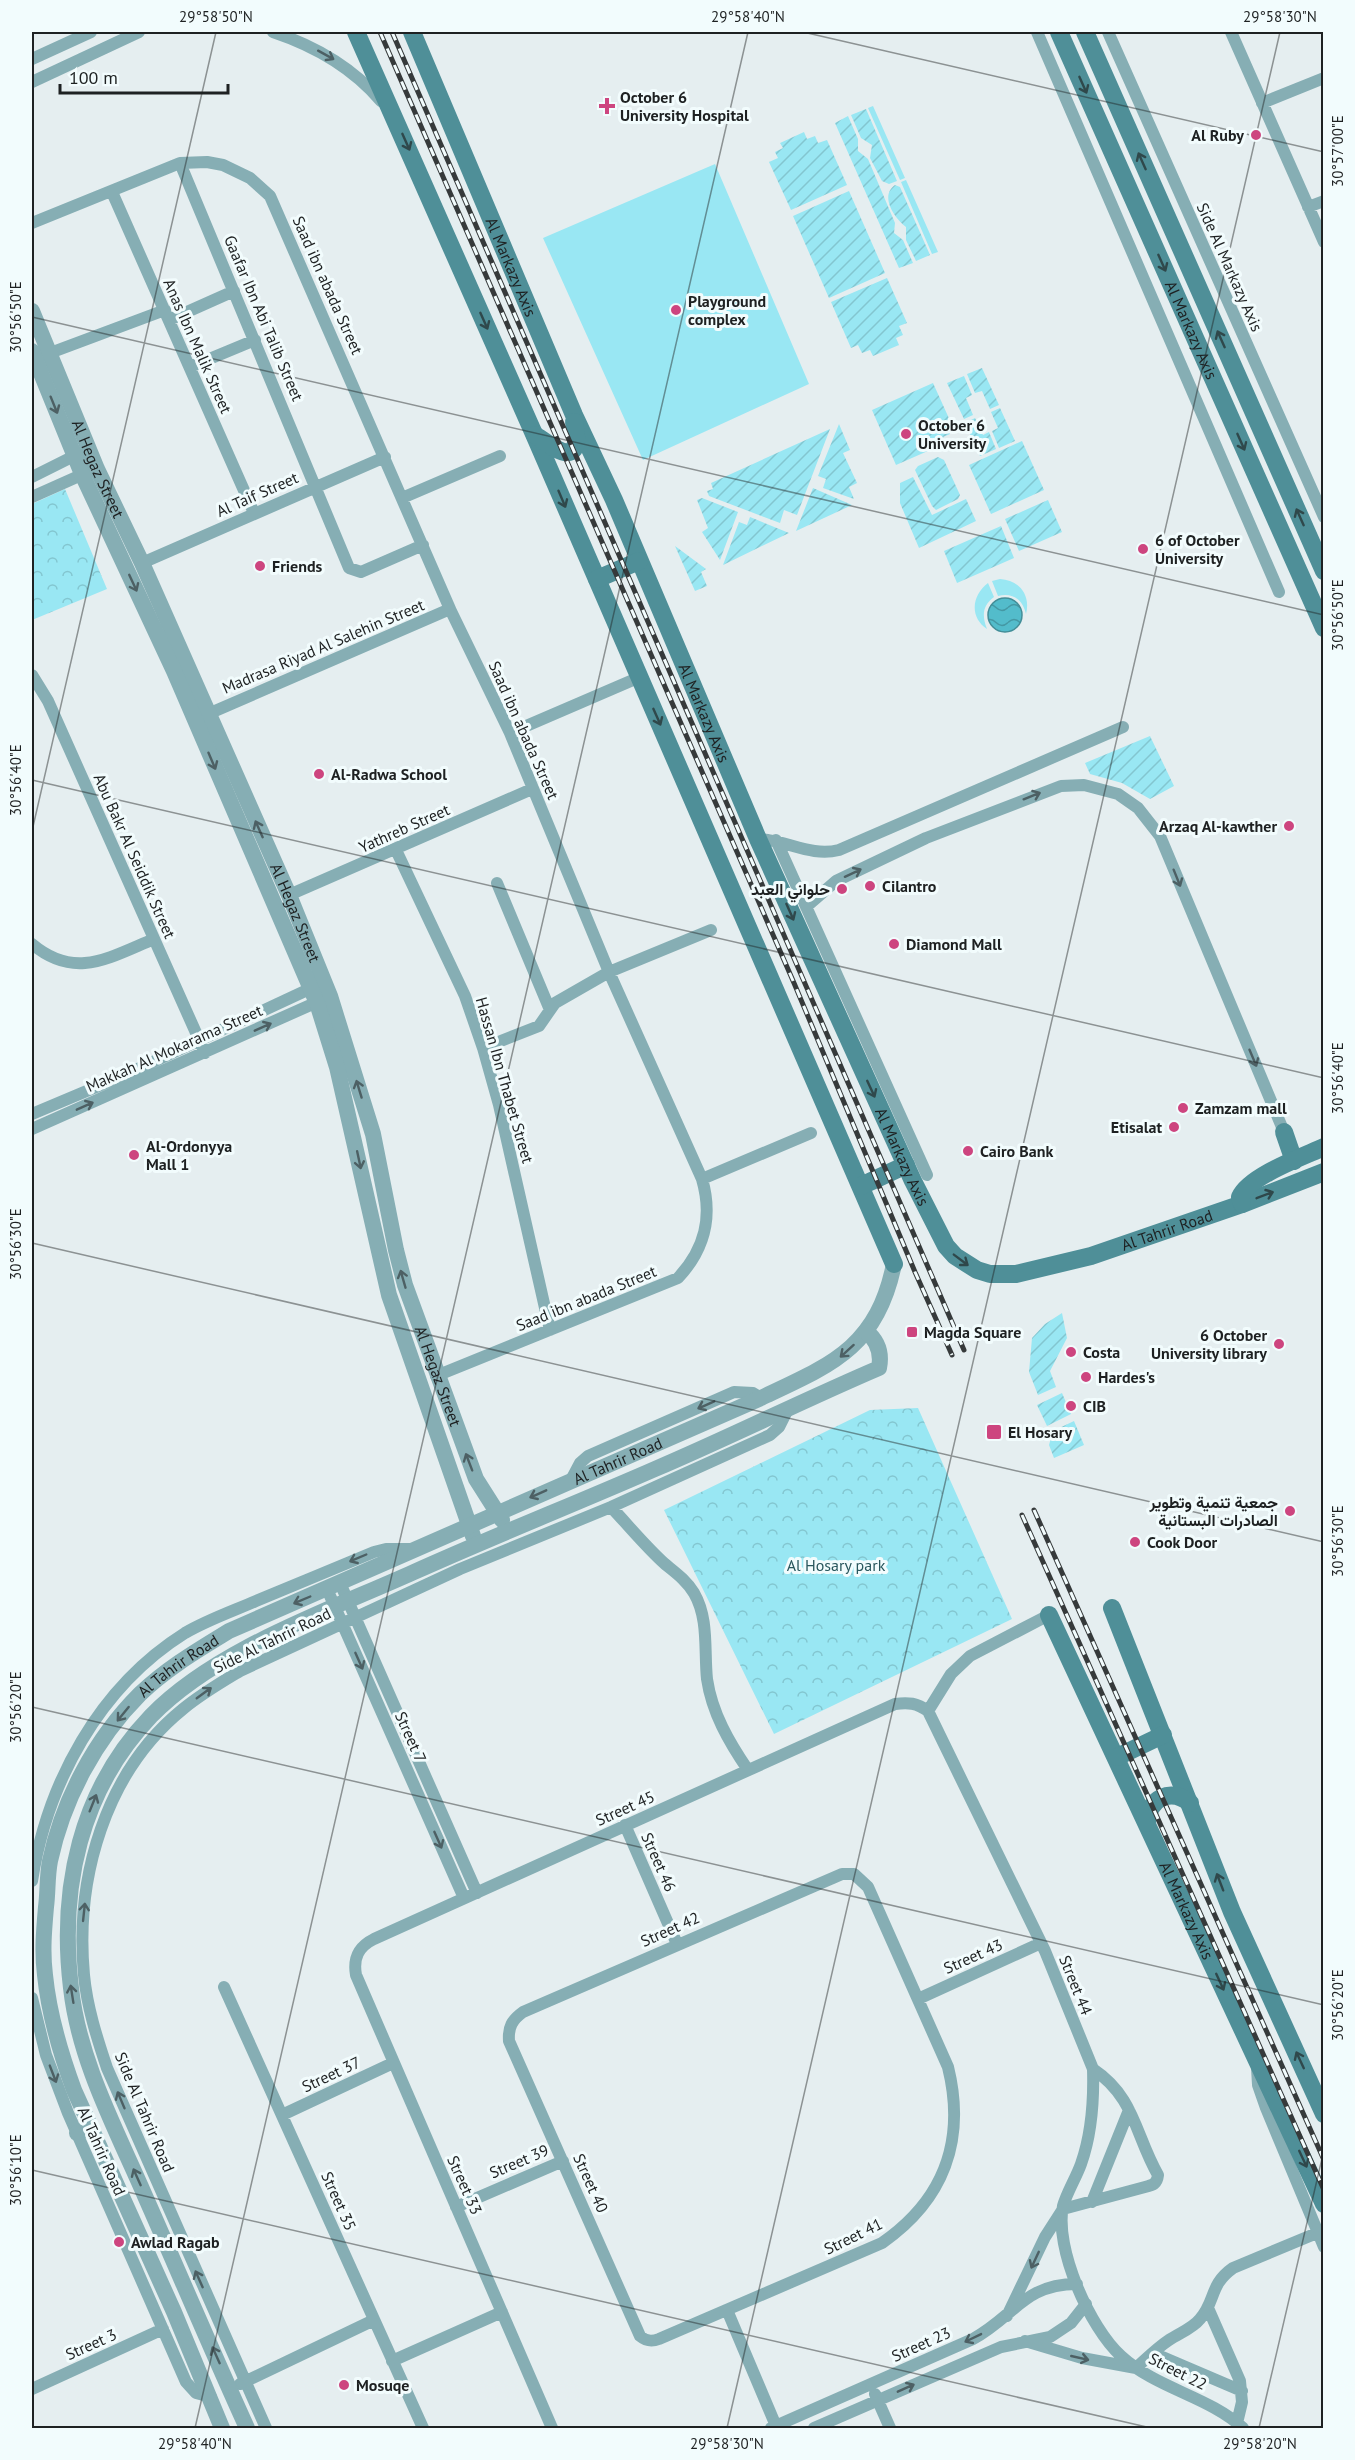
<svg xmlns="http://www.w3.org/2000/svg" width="1355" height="2460" viewBox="0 0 1355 2460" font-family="'PT Sans',Vazirmatn,sans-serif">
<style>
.grass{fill:#99e7f3}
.park{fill:url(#park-crowns)}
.garden{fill:url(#garden-furrows)}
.water{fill:url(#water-waves);stroke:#438e98;stroke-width:1.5}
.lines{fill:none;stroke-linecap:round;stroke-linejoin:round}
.minor{stroke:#86aeb4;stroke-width:12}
.tertiary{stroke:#86aeb4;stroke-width:16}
.secondary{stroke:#4f8f98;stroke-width:18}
.rail-casing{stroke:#363a3b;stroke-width:5}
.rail{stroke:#f2fcfd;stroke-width:3;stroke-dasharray:9;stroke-linecap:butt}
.oneway{stroke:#4d6064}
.oneway2{stroke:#2f484b}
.ticks{fill:none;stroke:#1e2122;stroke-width:1.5;stroke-opacity:0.45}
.poi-dot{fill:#cd457f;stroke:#f2fcfd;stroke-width:2}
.labels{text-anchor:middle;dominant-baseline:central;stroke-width:6;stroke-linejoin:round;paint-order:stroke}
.poi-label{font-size:16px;font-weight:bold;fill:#1e2122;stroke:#f2fcfd;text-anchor:start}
.street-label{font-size:16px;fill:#1e2122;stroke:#f2fcfd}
.park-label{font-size:16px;fill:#29575d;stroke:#f2fcfd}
.neatline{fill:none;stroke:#1e2122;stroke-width:2}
.ticks-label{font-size:15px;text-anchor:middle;fill:#1e2122}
</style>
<defs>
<pattern id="park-crowns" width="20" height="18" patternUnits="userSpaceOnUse" patternTransform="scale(1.5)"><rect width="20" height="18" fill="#99e7f3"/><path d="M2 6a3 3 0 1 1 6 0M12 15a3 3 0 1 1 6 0" fill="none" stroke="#83c6d0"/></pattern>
<pattern id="garden-furrows" width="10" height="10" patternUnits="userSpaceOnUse" patternTransform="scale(1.5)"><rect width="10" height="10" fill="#99e7f3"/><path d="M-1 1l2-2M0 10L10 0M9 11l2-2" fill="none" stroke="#83c6d0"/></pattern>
<pattern id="water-waves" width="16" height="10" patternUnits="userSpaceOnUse" patternTransform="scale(1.5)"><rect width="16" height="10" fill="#53bccb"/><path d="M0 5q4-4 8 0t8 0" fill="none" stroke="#4498a4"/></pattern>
</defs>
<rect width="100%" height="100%" fill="#e5eef0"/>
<path class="grass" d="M873,106L905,178L900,180L868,108Z
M715,164L809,384L643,460L543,238Z
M906,180L938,252L932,254L901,182Z
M1000,579C1019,580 1031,595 1026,614C1023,600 1013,592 998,596L992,581Z
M988,583L994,597C982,606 982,616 987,629C969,617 972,595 988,583Z"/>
<path class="park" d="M65,489L107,589L32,620V504Z
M918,1408L1012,1619L774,1734L664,1510L870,1410Z"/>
<path class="garden" d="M866,109L897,181L889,184L882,181L870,158L872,145L861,138L851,115Z
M848,116L858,139V151L868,159L895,223L894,233L903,240L913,263L899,268L835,123Z
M804,132L807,139L815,136L818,143L827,140L847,185L791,210L769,162L778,158L775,152L783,148L780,143Z
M895,185L900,187L930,255L916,261L906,240V227C895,219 879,196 895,185Z
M849,191L885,273L829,298L793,216Z
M887,278L907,323L899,326L903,335L896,338L899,345L873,356L870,350L862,353L858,345L851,348L831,302Z
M982,368L999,405L990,409L982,391L975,393L967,374Z
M964,376L972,395L966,398L973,415L964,419L947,383Z
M933,383L952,425L947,427L950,434L943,437L946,443L896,465L872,410Z
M1000,408L1015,441L999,448L992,431L998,428L991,412Z
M975,418L983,435L989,432L996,449L980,456L965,423Z
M839,424L850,450L843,453L857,483L849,487L854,499L823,488L826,479L818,476Z
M830,429L797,515L784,510L780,523L709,496L707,491L713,489L711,483Z
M1022,441L1044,490L991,514L969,465Z
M938,457L944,460L960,495L958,499L936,510L932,506L915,470L918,466Z
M913,477L932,515L966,499L976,521L919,548L900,503V483Z
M813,488L852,505L796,531Z
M702,498L738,512L720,560L702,532L708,528L697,500Z
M1048,500L1062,532L1019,551L1005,519Z
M750,517L789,533L723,565L739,522L747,525Z
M1001,526L1014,558L957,583L944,551Z
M675,546L706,569L701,572L707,586L695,591Z
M1150,736L1174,786L1150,799L1122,783L1090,774L1085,763Z
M1062,1313L1067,1338L1050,1371L1056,1387L1038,1395L1029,1372L1032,1338L1045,1324Z
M1062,1393L1071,1414L1047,1426L1037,1405Z
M1074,1421L1084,1445L1054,1458L1049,1445L1053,1431Z"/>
<path class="water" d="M988 615a17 17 0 1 1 34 0a17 17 0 1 1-34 0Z"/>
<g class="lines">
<path class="minor" d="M273,32C315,46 352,67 381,101
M1037,32L1279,592
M1108,32L1324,517
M1231,32L1324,242
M32,59L91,32
M32,82L139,32
M1262,103L1324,78
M180,163L349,568L361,572L423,545
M112,192L254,513
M1308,207L1324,201
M32,223L180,163L207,162L223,165L250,178L270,196L450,609L510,733L609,972L702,1179C713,1217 705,1249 678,1278L436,1376
M169,320L234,291
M50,353L165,310
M190,367L255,340
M32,477L82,452
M32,497L88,472
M402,498L500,456
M142,563L385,457
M32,675L48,701L205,1053
M208,714L450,609
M510,733L640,677
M758,839C787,840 810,857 839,850L1123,727
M776,840L927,1175
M396,850L465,996L483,1048L499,1105L550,1330
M497,883L550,1010
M289,895L532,789
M806,907L836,881L926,838L1061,786L1084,785L1118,794L1138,808L1160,836L1284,1132
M32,944C75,980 108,958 154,939
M483,1048L539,1026L555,1003L609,972L711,930
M32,1114L127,1074L318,985
M32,1129L324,999
M702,1179L811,1133
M571,1480L580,1463L588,1456L734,1392L753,1393L761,1398
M611,1507C629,1526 646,1547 665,1564C676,1573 686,1580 694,1593C709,1619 704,1650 707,1679C712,1713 729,1742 748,1770
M340,1583L477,1893
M327,1589L464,1898
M928,1711L951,1674L970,1656L1049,1615
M625,1825L677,1944
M842,1874H854L868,1887L948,2067C966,2140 944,2200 882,2243L659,2339C651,2342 646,2341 640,2336L509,2041C508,2027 512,2020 523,2012Z
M32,1881C47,1783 99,1687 185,1633C207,1620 233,1611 256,1601C295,1585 335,1568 374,1552L386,1549H411
M224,1987L423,2428
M32,1998L46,2055L68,2113L186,2382L196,2393L211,2397
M918,1999L1041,1943
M1257,2068L1258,2085L1266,2108L1324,2247
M282,2115L393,2063
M1092,2202L1129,2110
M456,2207L563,2161
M1208,2308L1240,2381L1242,2402L1237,2423
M727,2310L776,2426
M1007,2316L1045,2237L1063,2209L1145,2187C1153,2185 1157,2184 1158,2175C1135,2135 1135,2097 1093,2069
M1025,2341L1082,2358L1136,2368C1147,2358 1157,2348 1169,2340C1179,2333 1192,2329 1200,2319C1216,2301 1209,2285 1233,2268L1317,2233
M1153,2353L1242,2391
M392,2361L502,2312
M240,2384L374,2320
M32,2389L163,2329
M875,2394L890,2428
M266,2428L107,2068C97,2038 87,2007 84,1975C75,1878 105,1772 183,1709C201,1694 220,1683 240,1671L460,1569L611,1507L770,1435L779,1427L789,1407
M552,2428L356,1975C353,1958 358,1947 374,1939L895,1704C908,1702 917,1703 928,1711L1045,1951L1093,2069C1094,2102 1092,2133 1081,2164C1076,2178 1067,2192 1063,2206C1054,2248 1090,2328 1121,2356C1157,2389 1208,2396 1243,2428
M771,2428L973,2339C1015,2316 1024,2284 1077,2284
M814,2428L1001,2347L1050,2337L1071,2323L1086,2304"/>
<g class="tertiary">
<path id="s1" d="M32,311L97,469L142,563L289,895L330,996L373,1134L396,1250L405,1285L476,1479L502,1520"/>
<path d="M32,351L82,474L174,671L317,1003L337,1067L389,1295L473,1536"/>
<path d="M77,2133L91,2127"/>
<path id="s2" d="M222,2428L174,2312L74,2090C60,2052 49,2015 45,1975C42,1952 44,1930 46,1907C48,1892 47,1876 50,1861C63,1800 95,1739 140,1694C167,1668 198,1650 229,1631L761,1398C831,1365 877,1348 894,1264"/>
<path d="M247,2428C212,2351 179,2273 145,2196C116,2129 79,2061 71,1988C59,1888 80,1790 151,1716C216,1649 330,1610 414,1572C494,1536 575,1504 655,1469C730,1437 804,1400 879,1368C882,1353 878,1341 866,1331"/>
</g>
<g class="secondary">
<path d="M356,32L534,434L894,1264"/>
<path id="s3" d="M412,32L574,415L614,500L758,839L913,1181L946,1246L955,1256L977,1270L990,1274H1016L1091,1256L1242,1204L1324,1172"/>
<path id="s4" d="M1059,32L1324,628"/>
<path d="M1085,32L1324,571"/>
<path d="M535,435C544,440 572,466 576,443C577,437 575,428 574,422"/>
<path d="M597,579L639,561"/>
<path d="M1284,1132L1294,1161"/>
<path d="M861,1186L906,1165"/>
<path d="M1242,1204L1240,1197C1249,1176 1302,1157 1324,1147"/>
<path d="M1112,1608L1232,1912L1324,2114"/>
<path id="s5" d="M1049,1615L1324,2204"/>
<path d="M1117,1757L1163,1735"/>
<path d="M1147,1823C1148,1798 1171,1787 1190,1803"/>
</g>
<defs>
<path id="rail" d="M380,32L794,983L915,1272L952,1355
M392,32L964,1350
M1034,1510L1324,2160
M1022,1515L1324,2190"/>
</defs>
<use href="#rail" class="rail-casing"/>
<use href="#rail" class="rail"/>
</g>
<defs><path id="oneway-shaft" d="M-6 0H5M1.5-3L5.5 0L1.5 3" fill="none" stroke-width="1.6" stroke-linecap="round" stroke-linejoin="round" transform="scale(1.5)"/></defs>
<g class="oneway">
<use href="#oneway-shaft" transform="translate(326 55) rotate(29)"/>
<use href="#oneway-shaft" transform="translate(54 405) rotate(68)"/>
<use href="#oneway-shaft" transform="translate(133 583) rotate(65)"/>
<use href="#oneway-shaft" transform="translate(212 761) rotate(67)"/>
<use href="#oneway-shaft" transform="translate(1032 796) rotate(-22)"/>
<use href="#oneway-shaft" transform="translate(259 829) rotate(-114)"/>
<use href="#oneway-shaft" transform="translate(853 873) rotate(-25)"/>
<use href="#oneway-shaft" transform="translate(1177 878) rotate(68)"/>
<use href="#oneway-shaft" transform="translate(263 1027) rotate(-24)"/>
<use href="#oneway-shaft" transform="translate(1253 1058) rotate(67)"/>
<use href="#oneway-shaft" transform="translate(359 1089) rotate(-107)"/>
<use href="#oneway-shaft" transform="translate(85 1106) rotate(-24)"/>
<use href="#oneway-shaft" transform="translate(359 1160) rotate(78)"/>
<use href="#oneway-shaft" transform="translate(403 1279) rotate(-106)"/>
<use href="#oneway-shaft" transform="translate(847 1351) rotate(138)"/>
<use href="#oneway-shaft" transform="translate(706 1405) rotate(156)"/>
<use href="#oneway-shaft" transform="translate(469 1462) rotate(-111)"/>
<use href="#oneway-shaft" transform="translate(538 1494) rotate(156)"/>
<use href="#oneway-shaft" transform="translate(358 1558) rotate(157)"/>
<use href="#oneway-shaft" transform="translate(302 1600) rotate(157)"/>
<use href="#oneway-shaft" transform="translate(359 1661) rotate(66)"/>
<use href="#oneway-shaft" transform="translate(204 1693) rotate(-36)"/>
<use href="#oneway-shaft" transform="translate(123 1714) rotate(129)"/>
<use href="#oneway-shaft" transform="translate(93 1803) rotate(-68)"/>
<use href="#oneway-shaft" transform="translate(438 1840) rotate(66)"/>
<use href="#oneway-shaft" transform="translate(84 1912) rotate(-84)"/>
<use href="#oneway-shaft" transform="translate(72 1994) rotate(-99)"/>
<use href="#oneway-shaft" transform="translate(53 2074) rotate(69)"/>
<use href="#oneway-shaft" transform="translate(121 2100) rotate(-113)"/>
<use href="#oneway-shaft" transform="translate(137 2177) rotate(-114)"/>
<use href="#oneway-shaft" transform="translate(1035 2260) rotate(115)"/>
<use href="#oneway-shaft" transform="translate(199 2279) rotate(-114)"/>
<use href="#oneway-shaft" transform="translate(973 2338) rotate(154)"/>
<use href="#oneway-shaft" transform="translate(216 2355) rotate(-114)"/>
<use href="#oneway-shaft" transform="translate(1080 2358) rotate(13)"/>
<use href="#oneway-shaft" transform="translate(906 2388) rotate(-24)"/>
</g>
<g class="oneway2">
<use href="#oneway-shaft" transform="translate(1083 85) rotate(66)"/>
<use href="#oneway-shaft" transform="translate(406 142) rotate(66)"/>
<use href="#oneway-shaft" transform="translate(1142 161) rotate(-114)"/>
<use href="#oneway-shaft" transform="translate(1162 263) rotate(66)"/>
<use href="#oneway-shaft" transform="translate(484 321) rotate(66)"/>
<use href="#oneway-shaft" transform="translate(1221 339) rotate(-114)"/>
<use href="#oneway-shaft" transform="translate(1241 442) rotate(66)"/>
<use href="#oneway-shaft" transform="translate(562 499) rotate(67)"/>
<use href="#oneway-shaft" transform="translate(1300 517) rotate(-114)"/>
<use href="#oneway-shaft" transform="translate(657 717) rotate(66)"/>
<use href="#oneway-shaft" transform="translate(790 912) rotate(66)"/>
<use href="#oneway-shaft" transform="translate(871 1089) rotate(65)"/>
<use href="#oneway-shaft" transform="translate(1265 1195) rotate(-21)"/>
<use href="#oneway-shaft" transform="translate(961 1260) rotate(37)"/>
<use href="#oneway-shaft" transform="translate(1220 1882) rotate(-111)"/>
<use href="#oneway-shaft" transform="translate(1220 1982) rotate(65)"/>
<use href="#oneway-shaft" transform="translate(1300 2060) rotate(-115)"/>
<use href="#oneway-shaft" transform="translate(1303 2159) rotate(65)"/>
</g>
<path class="ticks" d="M803,32L1324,152M32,317L1324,615M32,780L1324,1078M32,831L216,32M32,1243L1324,1542M32,1707L1324,2005M32,2170L1151,2428M195,2428L748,32M727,2428L1280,32M1259,2428L1324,2150"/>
<g class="poi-dot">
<path d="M604 97h6v6h6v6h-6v6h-6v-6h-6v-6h6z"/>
<circle cx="1256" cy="135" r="6"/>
<circle cx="676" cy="310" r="6"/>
<circle cx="906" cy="434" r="6"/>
<circle cx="1143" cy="549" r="6"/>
<circle cx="260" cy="566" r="6"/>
<circle cx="319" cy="774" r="6"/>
<circle cx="1289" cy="826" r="6"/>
<circle cx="870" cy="886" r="6"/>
<circle cx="842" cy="889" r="6"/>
<circle cx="894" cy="944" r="6"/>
<circle cx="1183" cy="1108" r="6"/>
<circle cx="1174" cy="1127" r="6"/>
<circle cx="968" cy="1151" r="6"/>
<circle cx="134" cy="1155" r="6"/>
<rect x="906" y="1326" width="12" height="12" rx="3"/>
<circle cx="1279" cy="1344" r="6"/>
<circle cx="1071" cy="1352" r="6"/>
<circle cx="1086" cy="1377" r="6"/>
<circle cx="1071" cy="1406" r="6"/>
<rect x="986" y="1424" width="16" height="16" rx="3"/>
<circle cx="1290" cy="1511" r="6"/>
<circle cx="1135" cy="1542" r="6"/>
<circle cx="119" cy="2242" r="6"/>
<circle cx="344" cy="2385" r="6"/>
</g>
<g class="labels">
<g class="poi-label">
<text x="620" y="97">October 6<tspan x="620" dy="18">University Hospital</tspan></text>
<text x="1244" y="135" text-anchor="end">Al Ruby</text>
<text x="688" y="301">Playground<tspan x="688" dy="18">complex</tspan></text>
<text x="918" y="425">October 6<tspan x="918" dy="18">University</tspan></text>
<text x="1155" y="540">6 of October<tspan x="1155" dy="18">University</tspan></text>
<text x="272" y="566">Friends</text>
<text x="331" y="774">Al-Radwa School</text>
<text x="1277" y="826" text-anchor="end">Arzaq Al-kawther</text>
<text x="882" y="886">Cilantro</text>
<text x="830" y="889" text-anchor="end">حلواني العبد</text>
<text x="906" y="944">Diamond Mall</text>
<text x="1195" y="1108">Zamzam mall</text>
<text x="1162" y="1127" text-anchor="end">Etisalat</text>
<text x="146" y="1146">Al-Ordonyya<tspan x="146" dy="18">Mall 1</tspan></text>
<text x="980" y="1151">Cairo Bank</text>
<text x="924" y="1332">Magda Square</text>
<text x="1267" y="1335" text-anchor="end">6 October<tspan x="1267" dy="18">University library</tspan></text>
<text x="1083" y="1352">Costa</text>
<text x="1098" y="1377">Hardes's</text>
<text x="1083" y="1406">CIB</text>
<text x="1008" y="1432">El Hosary</text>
<text x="1278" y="1502" text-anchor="end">جمعية تنمية وتطوير<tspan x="1278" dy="18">الصادرات البستانية</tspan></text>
<text x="1147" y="1542">Cook Door</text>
<text x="131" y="2242">Awlad Ragab</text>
<text x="356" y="2385">Mosuqe</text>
</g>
<g class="street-label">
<text stroke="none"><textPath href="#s3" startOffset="255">Al Markazy Axis</textPath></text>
<text transform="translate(1230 267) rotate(66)">Side Al Markazy Axis</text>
<text transform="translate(328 285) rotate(66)">Saad ibn abada Street</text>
<text transform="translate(264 318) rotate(67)">Gaafar Ibn Abi Talib Street</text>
<text stroke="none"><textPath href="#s4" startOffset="326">Al Markazy Axis</textPath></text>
<text transform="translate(198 346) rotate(66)">Anas Ibn Malik Street</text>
<text stroke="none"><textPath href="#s1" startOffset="171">Al Hegaz Street</textPath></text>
<text transform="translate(257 494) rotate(-24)">Al Taif Street</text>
<text transform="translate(323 646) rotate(-23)">Madrasa Riyad Al Salehin Street</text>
<text stroke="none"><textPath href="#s3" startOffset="741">Al Markazy Axis</textPath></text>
<text transform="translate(524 730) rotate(66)">Saad ibn abada Street</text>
<text transform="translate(404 828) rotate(-24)">Yathreb Street</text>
<text transform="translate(135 856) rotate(66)">Abu Bakr Al Seiddik Street</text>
<text stroke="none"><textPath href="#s1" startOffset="657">Al Hegaz Street</textPath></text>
<text transform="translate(174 1048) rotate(-24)">Makkah Al Mokarama Street</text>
<text transform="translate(505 1080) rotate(74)">Hassan Ibn Thabet Street</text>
<text stroke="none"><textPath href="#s3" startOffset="1227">Al Markazy Axis</textPath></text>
<text stroke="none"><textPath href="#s3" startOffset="1563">Al Tahrir Road</textPath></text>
<text transform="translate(586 1298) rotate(-22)">Saad ibn abada Street</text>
<text stroke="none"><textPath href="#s1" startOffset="1143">Al Hegaz Street</textPath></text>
<text stroke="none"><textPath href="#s2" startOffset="1328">Al Tahrir Road</textPath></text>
<text transform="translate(272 1640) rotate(-26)">Side Al Tahrir Road</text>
<text stroke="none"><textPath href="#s2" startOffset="842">Al Tahrir Road</textPath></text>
<text transform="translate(411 1737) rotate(66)">Street 7</text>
<text transform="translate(625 1808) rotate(-24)">Street 45</text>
<text transform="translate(659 1862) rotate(66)">Street 46</text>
<text stroke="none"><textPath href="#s5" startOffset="326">Al Markazy Axis</textPath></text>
<text transform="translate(670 1929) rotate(-24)">Street 42</text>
<text transform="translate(973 1956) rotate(-24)">Street 43</text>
<text transform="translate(1076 1985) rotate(68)">Street 44</text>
<text transform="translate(331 2074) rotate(-25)">Street 37</text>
<text transform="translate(145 2112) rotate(67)">Side Al Tahrir Road</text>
<text transform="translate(102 2151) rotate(66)">Al Tahrir Road</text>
<text transform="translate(519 2161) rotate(-23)">Street 39</text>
<text transform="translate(591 2183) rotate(66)">Street 40</text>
<text transform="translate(465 2185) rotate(66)">Street 33</text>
<text transform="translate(339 2201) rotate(66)">Street 35</text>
<text transform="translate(853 2236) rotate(-26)">Street 41</text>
<text transform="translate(91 2344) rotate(-24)">Street 3</text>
<text transform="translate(921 2344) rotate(-24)">Street 23</text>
<text transform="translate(1178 2371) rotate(27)">Street 22</text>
</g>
<g class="park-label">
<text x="836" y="1565">Al Hosary park</text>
</g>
</g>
<rect width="1355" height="2460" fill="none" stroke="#f2fcfd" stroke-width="66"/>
<path d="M60 84v9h168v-9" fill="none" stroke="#1e2122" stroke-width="3"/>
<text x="69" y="84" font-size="18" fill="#1e2122" stroke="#f2fcfd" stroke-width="4.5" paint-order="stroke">100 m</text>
<rect x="33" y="33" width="1289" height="2394" class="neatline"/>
<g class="ticks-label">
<text x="216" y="22">29°58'50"N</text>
<text x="748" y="22">29°58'40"N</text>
<text x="1280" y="22">29°58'30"N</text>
<text transform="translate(1338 151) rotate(-90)" y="5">30°57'00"E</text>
<text transform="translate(16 317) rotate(-90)" y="5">30°56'50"E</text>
<text transform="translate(1338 615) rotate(-90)" y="5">30°56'50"E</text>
<text transform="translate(16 780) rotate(-90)" y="5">30°56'40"E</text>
<text transform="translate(1338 1078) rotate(-90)" y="5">30°56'40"E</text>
<text transform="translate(16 1244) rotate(-90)" y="5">30°56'30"E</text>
<text transform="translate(1338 1541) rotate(-90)" y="5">30°56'30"E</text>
<text transform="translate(16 1707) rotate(-90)" y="5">30°56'20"E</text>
<text transform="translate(1338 2005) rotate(-90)" y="5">30°56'20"E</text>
<text transform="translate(16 2170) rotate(-90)" y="5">30°56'10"E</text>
<text x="195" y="2449">29°58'40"N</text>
<text x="727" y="2449">29°58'30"N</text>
<text x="1260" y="2449">29°58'20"N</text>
</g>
</svg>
